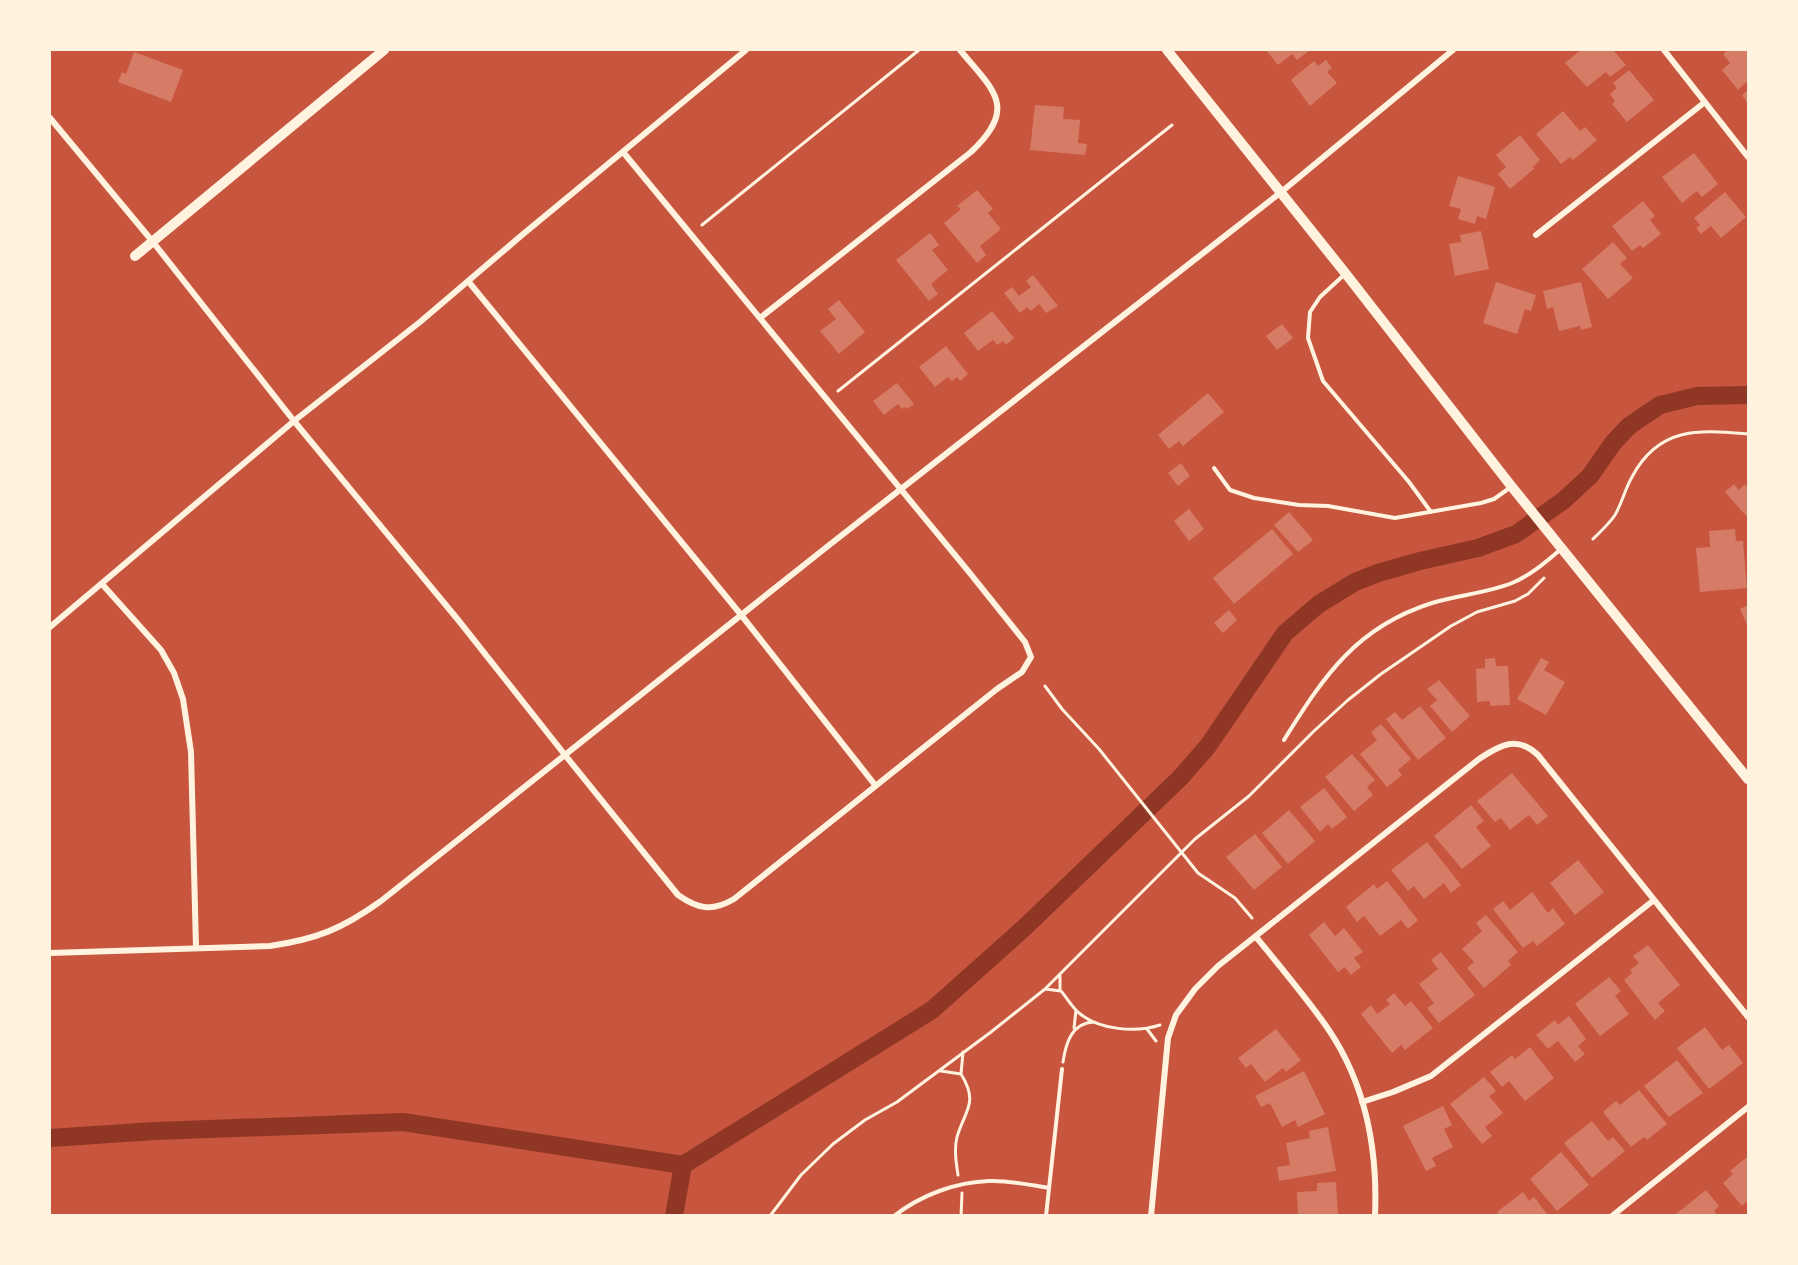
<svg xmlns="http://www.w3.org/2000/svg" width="1798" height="1265" viewBox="0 0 1798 1265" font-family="'Work Sans',sans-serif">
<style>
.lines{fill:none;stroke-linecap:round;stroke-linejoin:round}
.canal{stroke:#8f3625;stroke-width:18}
.building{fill:#d67c66}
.path{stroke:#fff3e0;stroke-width:3}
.service{stroke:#fff3e0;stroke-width:4}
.minor{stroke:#fff3e0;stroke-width:6}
.tertiary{stroke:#fff3e0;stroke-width:10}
</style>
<rect width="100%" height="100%" fill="#c8553d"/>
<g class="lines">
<path class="canal" d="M50,1138L155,1131L403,1122L683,1165L932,1010L1024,928L1180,778L1208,746L1285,633L1319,604L1355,582L1378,573L1420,561L1478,548L1516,534L1564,500L1590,476L1613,443L1629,426L1660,405L1697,396L1748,395
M674,1216L683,1165"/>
</g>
<path class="building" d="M1266,50H1310L1297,60L1292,54L1278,65Z
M1581,50H1613L1626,65L1610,77L1606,72L1587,87L1565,63Z
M1728,50H1748V81L1738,90L1722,70L1730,63L1723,54Z
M134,52L183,70L171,102L118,82L122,72L126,74Z
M1326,60L1332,68L1327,72L1337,83L1310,106L1291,80L1314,61L1318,66Z
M1629,70L1654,100L1627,122L1612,104L1615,101L1610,94L1617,88L1613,83Z
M1748,90V104L1742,95Z
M1035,105L1064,107L1063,119L1080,120L1078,143L1087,144L1085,155L1030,150Z
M1563,111L1580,131L1585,127L1597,140L1573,160L1570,157L1561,164L1536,134Z
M1520,135L1540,160L1533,167L1534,169L1510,189L1498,174L1506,167L1496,155Z
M1694,153L1718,184L1702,197L1697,191L1682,203L1662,177Z
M1458,176L1495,187L1486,219L1477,216L1475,224L1458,219L1461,209L1449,206Z
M977,190L993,209L988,213L1001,229L980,246L986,255L977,263L944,223L961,209L957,206Z
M1725,192L1746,217L1721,238L1711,226L1701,234L1696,228L1700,225L1694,218Z
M1643,201L1655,216L1650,220L1661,234L1643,248L1640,245L1632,251L1612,226Z
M1481,231L1489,269L1455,276L1449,244L1461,242L1460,235Z
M930,233L939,245L932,250L948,270L931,284L938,294L929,301L896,260Z
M1613,242L1627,258L1620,264L1633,278L1608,299L1582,269Z
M1033,275L1058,306L1046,313L1039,304L1031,311L1027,307L1020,313L1004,293L1012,287L1019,296L1031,287L1026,281Z
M1496,282L1536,295L1531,311L1525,309L1517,334L1483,323Z
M1581,282L1592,327L1581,330L1580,326L1559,331L1553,307L1547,309L1543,291Z
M839,300L865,332L839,354L820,331L836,319L828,309Z
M992,311L1014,338L1006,345L1003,341L997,345L993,340L978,351L964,333Z
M1282,324L1293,338L1277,350L1266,336Z
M946,346L968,374L960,381L957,377L952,381L948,377L935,387L919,367Z
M897,383L914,404L907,409L905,407L902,409L898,404L884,415L873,401Z
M1208,393L1224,412L1183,446L1179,441L1169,449L1158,435Z
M1181,463L1190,476L1178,486L1168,473Z
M1734,484L1739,490L1745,484L1748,488V518L1725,492Z
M1189,509L1204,529L1189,541L1174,521Z
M1289,512L1313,540L1298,552L1274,525Z
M1272,529L1293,554L1234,604L1213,578Z
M1735,529L1736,541H1743L1747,588L1700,592L1696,548L1710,547L1709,531Z
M1748,605V627L1740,609Z
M1229,610L1237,620L1223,633L1214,623Z
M1495,658L1496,666H1508L1510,705L1490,706V701L1477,702L1476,669L1485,668V659Z
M1541,658L1549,662L1544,670L1565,682L1546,715L1517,699Z
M1439,680L1470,716L1452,732L1430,706L1437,700L1427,689Z
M1420,706L1446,738L1418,760L1386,719L1395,712L1402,720Z
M1381,724L1411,759L1398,770L1402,775L1387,787L1360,754L1377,740L1371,732Z
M1352,754L1375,780L1367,787L1373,795L1354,811L1325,777Z
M1512,773L1548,816L1537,825L1529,815L1510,830L1501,818L1495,822L1477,801Z
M1324,788L1347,817L1332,829L1328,824L1320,832L1300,807Z
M1471,805L1484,821L1476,827L1491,846L1462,869L1434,836Z
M1289,810L1315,841L1288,864L1262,833Z
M1255,834L1282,867L1254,890L1226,857Z
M1427,842L1461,885L1451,893L1444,883L1424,899L1414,886L1408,891L1391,870Z
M1578,860L1604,892L1575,915L1550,883Z
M1387,881L1418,920L1408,929L1401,920L1380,936L1364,916L1357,922L1346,907L1374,884L1377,889Z
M1532,892L1548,913L1553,908L1565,924L1537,946L1533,941L1523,948L1493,909L1503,901L1510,910Z
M1486,915L1518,952L1508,961L1511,965L1484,988L1467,968L1474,962L1462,949L1482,931L1476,923Z
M1324,922L1335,936L1344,928L1363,952L1354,958L1361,967L1351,975L1345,967L1338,972L1309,935Z
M1648,945L1680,985L1658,1003L1665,1011L1655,1020L1624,980L1632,973L1630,970L1639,963L1633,956Z
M1441,952L1475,995L1439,1023L1427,1008L1434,1003L1419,984L1438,969L1431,960Z
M1609,977L1621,991L1615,996L1629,1014L1600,1036L1575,1004Z
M1394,993L1405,1006L1411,1001L1433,1028L1405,1050L1401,1045L1392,1053L1361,1014L1371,1005L1377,1014L1390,1004L1386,1000Z
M1569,1016L1586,1039L1578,1046L1585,1054L1575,1062L1558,1041L1548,1049L1536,1035L1555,1020L1558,1025Z
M1705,1027L1722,1050L1729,1045L1743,1063L1709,1089L1677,1048Z
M1276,1029L1301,1060L1286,1072L1283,1068L1265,1082L1251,1064L1246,1068L1238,1058Z
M1530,1047L1554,1078L1525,1101L1509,1081L1502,1087L1490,1072L1512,1055L1515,1059Z
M1677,1060L1703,1093L1669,1117L1644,1086Z
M1304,1071L1325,1114L1298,1127L1295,1120L1282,1127L1270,1103L1261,1107L1255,1096Z
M1484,1077L1496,1091L1489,1096L1503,1113L1485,1127L1492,1136L1482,1144L1450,1104Z
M1639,1090L1667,1124L1647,1140L1644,1137L1631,1147L1603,1112L1616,1101L1620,1105Z
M1443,1106L1452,1125L1444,1129L1453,1147L1432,1158L1436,1166L1426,1171L1403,1126Z
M1592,1121L1608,1141L1613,1137L1625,1151L1592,1178L1564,1143Z
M1328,1127L1336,1171L1279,1181L1277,1167L1290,1165L1286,1143L1310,1138L1309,1131Z
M1561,1152L1589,1185L1557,1211L1530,1179Z
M1747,1157L1748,1159V1200L1742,1206L1723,1183L1733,1174L1730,1171Z
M1336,1182L1338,1216H1298L1297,1192L1317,1191V1183Z
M1706,1190L1719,1206L1714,1211L1718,1216H1677L1676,1214Z
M1523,1192L1529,1201L1534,1197L1547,1214L1544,1216H1500L1497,1212Z"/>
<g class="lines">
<path class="path" d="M702,225L919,50
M838,391L1172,125
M1593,539C1601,531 1609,524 1615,515C1622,503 1625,489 1632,477C1659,426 1699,430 1748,434
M1045,686L1062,709L1099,749L1198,873L1235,898L1252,918
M1060,975V989
M1045,989L1061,991C1067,998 1072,1007 1079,1013C1099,1030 1136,1033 1160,1025
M1074,1028L1076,1010
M1147,1029L1156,1041
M1063,1062C1066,1042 1072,1023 1094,1022
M941,1071L961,1074C979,1103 965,1110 957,1137C954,1149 956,1162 958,1175
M961,1074L963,1052
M770,1216L801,1175L833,1144L865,1120L897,1102L991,1032L1045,989L1195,839L1249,796L1314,731L1348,700L1381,674L1451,626L1477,612L1515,601L1528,594L1544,578
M961,1216L962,1193"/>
<path class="service" d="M1345,274L1320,297L1310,312L1308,338L1323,381L1409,482L1431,512
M1214,468L1230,490L1254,498L1299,505L1328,506L1395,518L1481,503L1494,499L1511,487
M1284,740C1324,676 1356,627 1432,603C1458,595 1487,593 1512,583C1531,575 1546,562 1561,549
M894,1216C921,1195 956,1182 989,1181C1009,1180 1030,1185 1049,1188
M1046,1216L1062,1069"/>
<path class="minor" d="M1664,50L1748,157
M50,118L153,242L294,421L459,621L565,755L678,895C698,909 712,912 734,899L997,689L1022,672L1031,657L1025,642L969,572L623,152
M1536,235L1705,102
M468,281L742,616L875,785
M760,318L971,152C1019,107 993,90 960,50
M102,584L161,650L174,673L183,699L191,752L196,947
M50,627L294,421L420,322L522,235L746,50
M1256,937C1279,965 1303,994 1324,1023C1365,1080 1378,1147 1375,1216
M50,953L270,946C317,939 342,929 381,901L828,546L1280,193L1453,50
M1362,1102L1393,1092L1431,1076L1654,900
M1151,1216L1168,1038L1176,1015L1195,989L1218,966L1479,759C1500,745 1517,735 1538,755L1748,1017
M1612,1216L1748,1107"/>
<path class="tertiary" d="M1167,50L1346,274L1512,487L1748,779
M135,256L384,50"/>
</g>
<rect width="1798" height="1265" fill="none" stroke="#fff3e0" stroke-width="102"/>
</svg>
